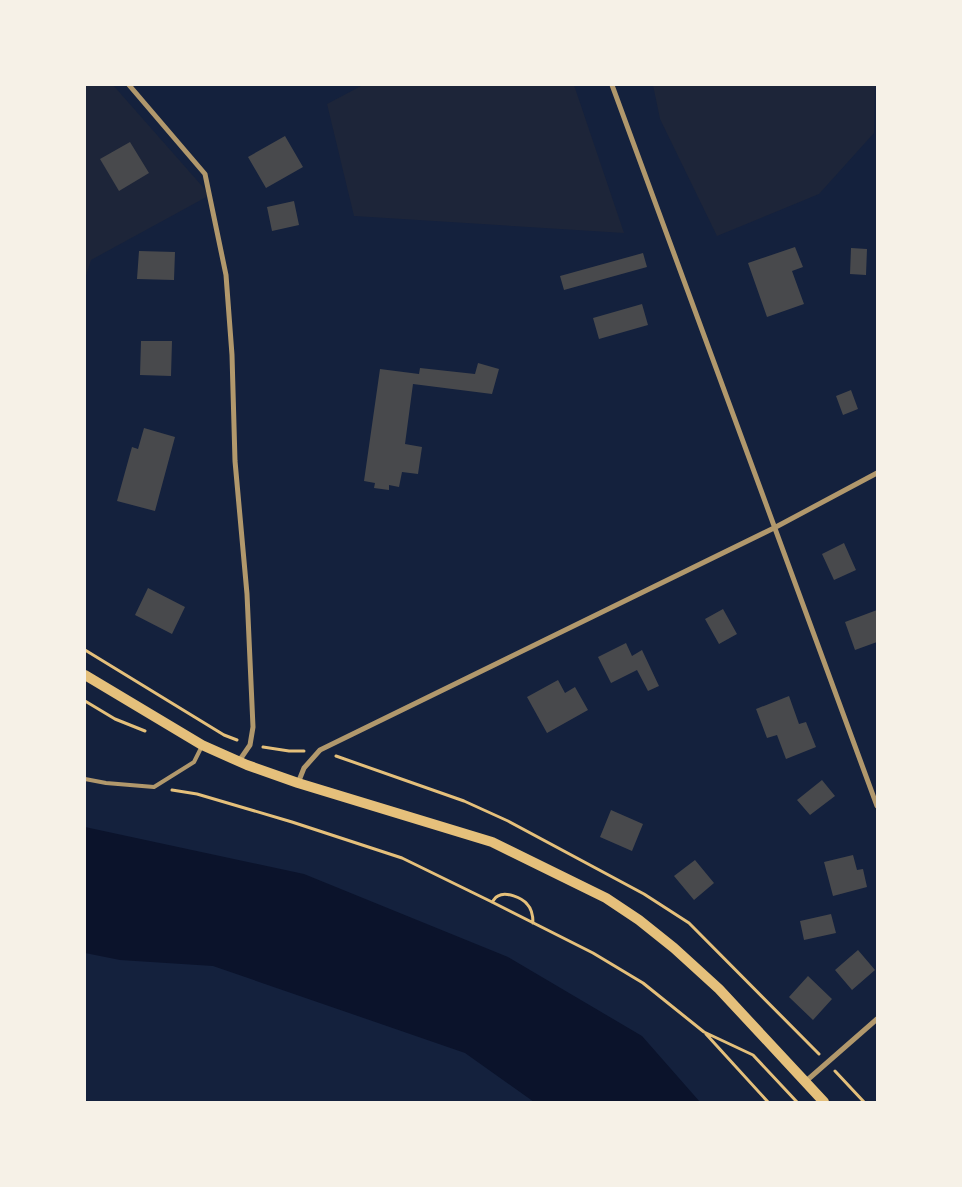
<svg xmlns="http://www.w3.org/2000/svg" width="962" height="1187" viewBox="0 0 962 1187" font-family="'Noto Serif',serif">
<style>
.green{fill:#1d2539}
.water{fill:#0b132b}
.building{fill:#48494c}
.lines{fill:none;stroke-linecap:round;stroke-linejoin:round}
.path{stroke:#e5c07b;stroke-width:3}
.service{stroke:#b1986c;stroke-width:4}
.minor{stroke:#b1986c;stroke-width:5}
.secondary{stroke:#e5c07b;stroke-width:10}
</style>
<rect width="100%" height="100%" fill="#14213d"/>
<path class="green" d="M85,85H113L210,195L91,260L85,279Z
M363,85H574L624,233L354,216L327,104Z
M653,85H875L874,133L819,194L717,236L660,119Z"/>
<path class="water" d="M85,827L304,874L508,957L642,1036L700,1102H534L465,1053L213,966L120,960L85,953Z"/>
<path class="building" d="M285,136L303,167L266,188L248,157Z
M130,142L149,173L119,191L100,159Z
M294,201L299,225L272,231L267,207Z
M795,247L803,267L792,271L804,304L767,317L748,263Z
M851,248L867,249L866,275L850,274Z
M139,251L175,252L174,280L137,279Z
M643,253L647,267L564,290L560,276Z
M642,304L648,325L599,339L593,318Z
M141,341H172L171,376L140,375Z
M478,363L499,369L492,394L413,384L405,444L422,447L418,474L402,472L399,487L389,485V490L374,488L375,483L364,481L380,369L419,374L420,368L475,374Z
M851,390L858,409L843,415L836,396Z
M144,428L175,437L155,511L117,501L132,447L138,449Z
M844,543L856,570L834,580L822,554Z
M148,588L185,607L172,634L135,615Z
M723,609L737,634L719,644L705,619Z
M877,610V642L855,650L845,622Z
M626,643L632,656L642,650L659,686L648,691L637,670L611,683L598,657Z
M558,680L565,693L575,687L588,710L547,733L527,697Z
M789,696L799,724L806,722L816,747L786,759L777,735L767,738L756,709Z
M822,780L835,796L810,815L797,800Z
M611,810L643,824L632,851L600,837Z
M853,855L857,870L863,869L867,887L833,896L824,862Z
M695,860L714,883L694,900L674,876Z
M831,914L836,933L804,940L800,921Z
M858,950L875,970L852,990L835,970Z
M808,976L832,999L813,1020L789,997Z"/>
<g class="lines">
<path class="path" d="M85,650L224,735L237,740
M85,701L115,719L145,731
M263,747L289,751H304
M336,756L464,801L508,821L644,894L689,923L819,1054
M172,790L197,794L292,822L402,858L492,902L593,953L643,983L704,1032L753,1055L797,1102
M492,902C494,900 495,897 498,896C506,891 522,898 527,904C532,909 533,917 533,923
M706,1034L768,1102
M835,1071L864,1102"/>
<path class="service" d="M85,779L106,783L154,787L194,762L202,746"/>
<path class="minor" d="M129,85L205,174L226,275L232,355L235,461L247,594L253,727L250,745L239,761
M612,85L877,806
M298,783L304,768L320,750L774,528L877,473
M805,1082L877,1019"/>
<path class="secondary" d="M85,675L202,745L247,765L298,783L492,842L606,898L639,920L674,948L719,989L824,1102"/>
</g>
<rect width="962" height="1187" fill="none" stroke="#f6f1e7" stroke-width="172"/>
</svg>
